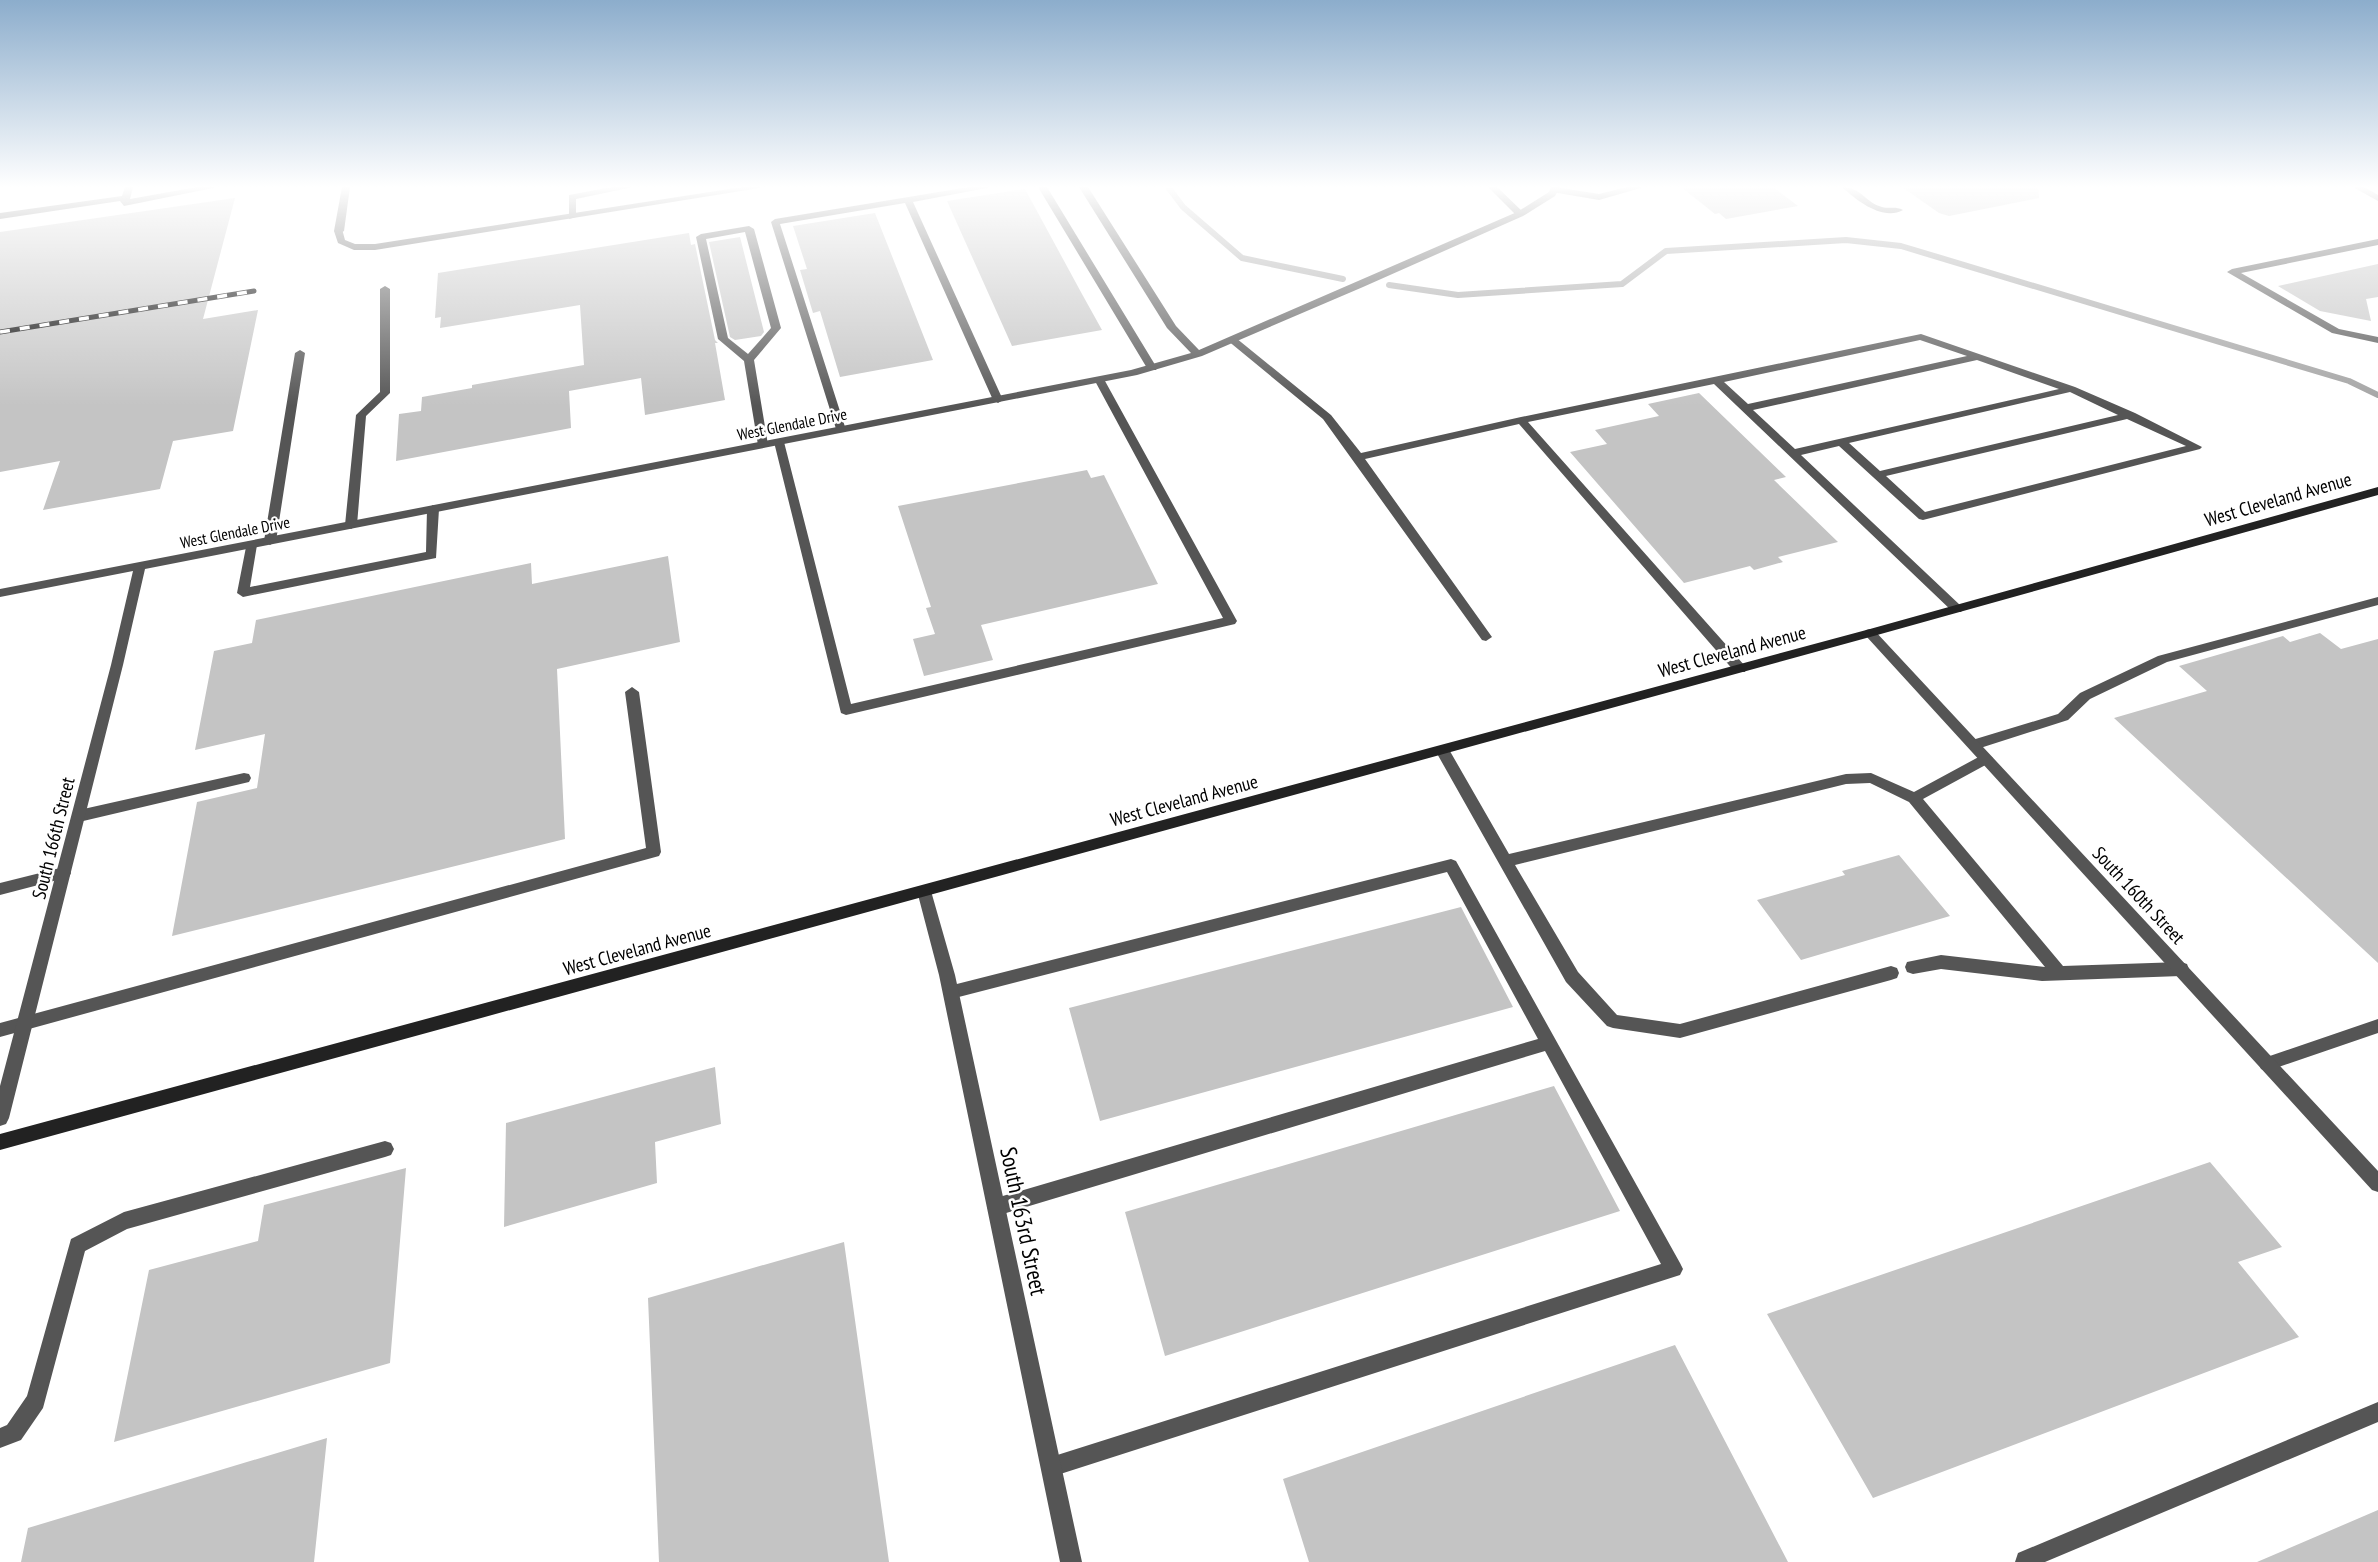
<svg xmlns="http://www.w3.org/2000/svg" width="2378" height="1562" viewBox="0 0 2378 1562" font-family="'PT Sans Narrow',sans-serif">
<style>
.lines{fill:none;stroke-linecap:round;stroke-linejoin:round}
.stream{stroke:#a3a3a3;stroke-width:6}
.building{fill:#c4c4c4}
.service{fill:#555;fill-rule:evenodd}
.minor{fill:#555;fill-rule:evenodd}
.secondary{fill:#222;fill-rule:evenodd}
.rail-casing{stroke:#000;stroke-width:5}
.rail{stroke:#fff;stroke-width:3.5;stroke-dasharray:10;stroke-linecap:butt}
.labels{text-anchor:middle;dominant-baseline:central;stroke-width:5;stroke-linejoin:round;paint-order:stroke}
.far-street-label{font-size:16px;fill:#000;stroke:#fff}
.street-label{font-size:19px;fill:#000;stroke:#fff}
.near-street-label{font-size:23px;fill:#000;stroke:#fff}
</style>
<rect width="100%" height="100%" fill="#fff"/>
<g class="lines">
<path class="stream" d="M1168,187L1183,207L1242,258L1343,279
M1389,285L1458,295L1622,284L1666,251L1846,240L1901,246L2349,381L2378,395"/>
</g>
<path class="building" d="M1681,187H1773L1798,206L1726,219L1719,213L1715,214Z
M1902,187H2038L2039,198L1949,216L1939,213Z
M1025,189L1082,294L1102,330L1012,346L947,201Z
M235,198L203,319L258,310L233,431L173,441L160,489L43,510L60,461L0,472V232Z
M875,213L933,360L840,377L820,311L813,313L800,270L807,269L793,226Z
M689,233L691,245L695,244L715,340L718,343H715L725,400L645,415L641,378L569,391L571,428L396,461L399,414L421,411L422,397L472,388V385L584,365L580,305L440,328L441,317L435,318L438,273Z
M740,237L764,332L761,336L735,340L730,337L709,242Z
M2378,264V297L2366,299L2371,321L2320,311L2278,286Z
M1699,393L1786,477L1774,480L1838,542L1778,557L1783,562L1754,570L1750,566L1684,583L1570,452L1607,444L1595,430L1659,416L1648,404Z
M1087,470L1091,478L1104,475L1158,584L981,625L993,660L924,676L913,639L935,634L926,608L931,607L898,506Z
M668,556L680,642L557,669L565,839L172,936L197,802L257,788L265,734L195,750L214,651L252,643L256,620L531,563L532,584Z
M2320,633L2341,649L2378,639V963L2114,718L2207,691L2179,666L2283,636L2290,642Z
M1899,855L1950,916L1801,960L1757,900L1845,875L1842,871Z
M1461,907L1513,1007L1100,1121L1069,1008Z
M715,1067L721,1124L655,1142L657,1183L504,1227L506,1123Z
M1554,1086L1620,1211L1165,1356L1125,1212Z
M2210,1162L2282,1247L2238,1262L2299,1337L1873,1498L1767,1314Z
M406,1168L390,1363L114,1442L149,1270L258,1241L264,1205Z
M844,1242L889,1562H659L648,1298Z
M1675,1345L1788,1562H1309L1283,1479Z
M327,1438L314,1562H21L28,1528Z
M2378,1510V1562H2257Z"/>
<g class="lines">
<path class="service" d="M125,187H133L130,199L197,187H218L124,206L120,201L0,219V213L122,196Z
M342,187H350L344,231L339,234L334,231Z
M612,187H633L576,199V217L569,219V195Z
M969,187H992L913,202L1003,400L998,403L993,400L905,203L780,224L846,430L845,432H837L771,222L775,219Z
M1038,187H1047L1157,368L1156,370H1148L1147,368Z
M1488,187H1497L1523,212V216H1517Z
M1555,187L1599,194L1627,187H1644L1599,200L1552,192L1551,190Z
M1842,187C1861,187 1866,203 1882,207C1890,209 1896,206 1903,210C1883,221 1857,201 1842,187Z
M2353,187H2364L2378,195V201Z
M749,226L754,229L781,328L754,360L768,445L763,448L758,445L744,361L718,339L696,237L701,234ZM745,232L771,328L748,354L728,338L706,239Z
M2378,239V245L2241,273L2339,329L2378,337V343L2332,333L2227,272L2232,269Z
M385,286L390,289V393L366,416L357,525L351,529L345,525L356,415L380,392V289Z
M1921,334L2075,387L2135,413L2202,447L2200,449L1923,520L1919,519L1839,446L1801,455L1961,606L1963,609L1961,612H1953L1714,384L1528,422L1745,666L1746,669L1745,672H1735L1519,424L1365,459L1492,637L1486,641L1482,640L1323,419L1227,340L1236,338L1331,415L1361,453L1521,417ZM1920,340L1967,356L1748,404L1724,382ZM1977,360L2059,389L1795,449L1753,410ZM2070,392L2118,415L1880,471L1849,443ZM2127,419L2186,446L1925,512L1886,476Z
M300,350L305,353L276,541L270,545L264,541L295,353Z
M1100,378L1105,381L1237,621L1235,624L846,715L841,713L774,442L775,440L779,439L784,442L851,704L1223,618L1095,381Z
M433,505L439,509L436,558L243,597L237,593L247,542L251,541L257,545L250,587L426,552L427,509Z
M2378,597V605L2167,662L2090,699L2068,720L1974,750L1967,745L1969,741L2058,714L2080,693L2158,656Z
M632,687L639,692L661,852L659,856L0,1037V1023L646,848L625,692Z
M1442,745L1447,746L1509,854L1846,774L1871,773L1914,792L1986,753L1993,758L1991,762L1923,799L2063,966L2181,962L2187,964L2189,969L2187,974L2181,976L2042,981L1941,969L1913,974L1907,972L1905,967L1907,962L1941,955L2045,967L1909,802L1870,783L1846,784L1515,865L1578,972L1617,1015L1680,1024L1891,966L1897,968L1899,973L1897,978L1891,980L1680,1038L1613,1028L1607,1026L1566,982L1435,750Z
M244,773L249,774L251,778L249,782L79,822L74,820L72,816L74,812L79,810Z
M1451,859L1456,861L1680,1263L1683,1269L1680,1275L1051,1477L1044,1474L1041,1467L1044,1460L1051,1457L1661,1264L1545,1051L996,1216L990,1213L987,1207L990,1201L996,1198L1538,1039L1447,872L951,999L945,997L943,992L945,987Z
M64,867L69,869L71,873L69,877L0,895V883Z
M2378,1019V1033L2267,1071L2261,1069L2259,1064L2261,1059Z
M385,1141L391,1143L394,1149L391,1155L385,1157L127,1229L85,1251L43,1408L21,1440L0,1448V1428L7,1425L27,1396L71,1239L124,1212Z
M2378,1402V1422L2045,1562H2015L2018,1553Z"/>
<path class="minor" d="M742,187H766L375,250H354L338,243L334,231L342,229L345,240L355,244H375Z
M1079,187H1088L1176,326L1199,350L1517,212L1549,192L1551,187H1560L1555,196L1523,216L1363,287L1202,356L1137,375L145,569L123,665L9,1118L6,1124L0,1126V1086L111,665L133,571L0,597V589L1131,370L1191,353L1167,328Z
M1870,629L1874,630L2378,1171V1192L2372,1190L1866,636L1864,633L1866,630Z
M924,885L929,887L931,891L955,975L1082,1562H1060L939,975L917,891L919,887Z"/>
<path class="secondary" d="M2378,487V495L1870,637L0,1150V1134L1870,629Z"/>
<defs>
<path id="rail" d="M0,332L254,291"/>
</defs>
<use href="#rail" class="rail-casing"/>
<use href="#rail" class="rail"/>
</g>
<linearGradient id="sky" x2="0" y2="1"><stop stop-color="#8cadcc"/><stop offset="0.46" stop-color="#fff"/><stop offset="1" stop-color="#fff" stop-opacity="0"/></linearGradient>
<rect width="2378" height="406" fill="url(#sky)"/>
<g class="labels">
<g class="far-street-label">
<text transform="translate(792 424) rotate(-11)">West Glendale Drive</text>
<text transform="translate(235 532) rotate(-11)">West Glendale Drive</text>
</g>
<g class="street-label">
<text transform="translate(2278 499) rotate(-16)">West Cleveland Avenue</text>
<text transform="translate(1732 651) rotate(-15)">West Cleveland Avenue</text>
<text transform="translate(1184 800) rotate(-15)">West Cleveland Avenue</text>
<text transform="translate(53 838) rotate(-76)">South 166th Street</text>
<text transform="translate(2139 895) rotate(47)">South 160th Street</text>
<text transform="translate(637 949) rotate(-15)">West Cleveland Avenue</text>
</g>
<g class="near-street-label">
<text transform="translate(1024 1221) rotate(78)">South 163rd Street</text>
</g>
</g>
</svg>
